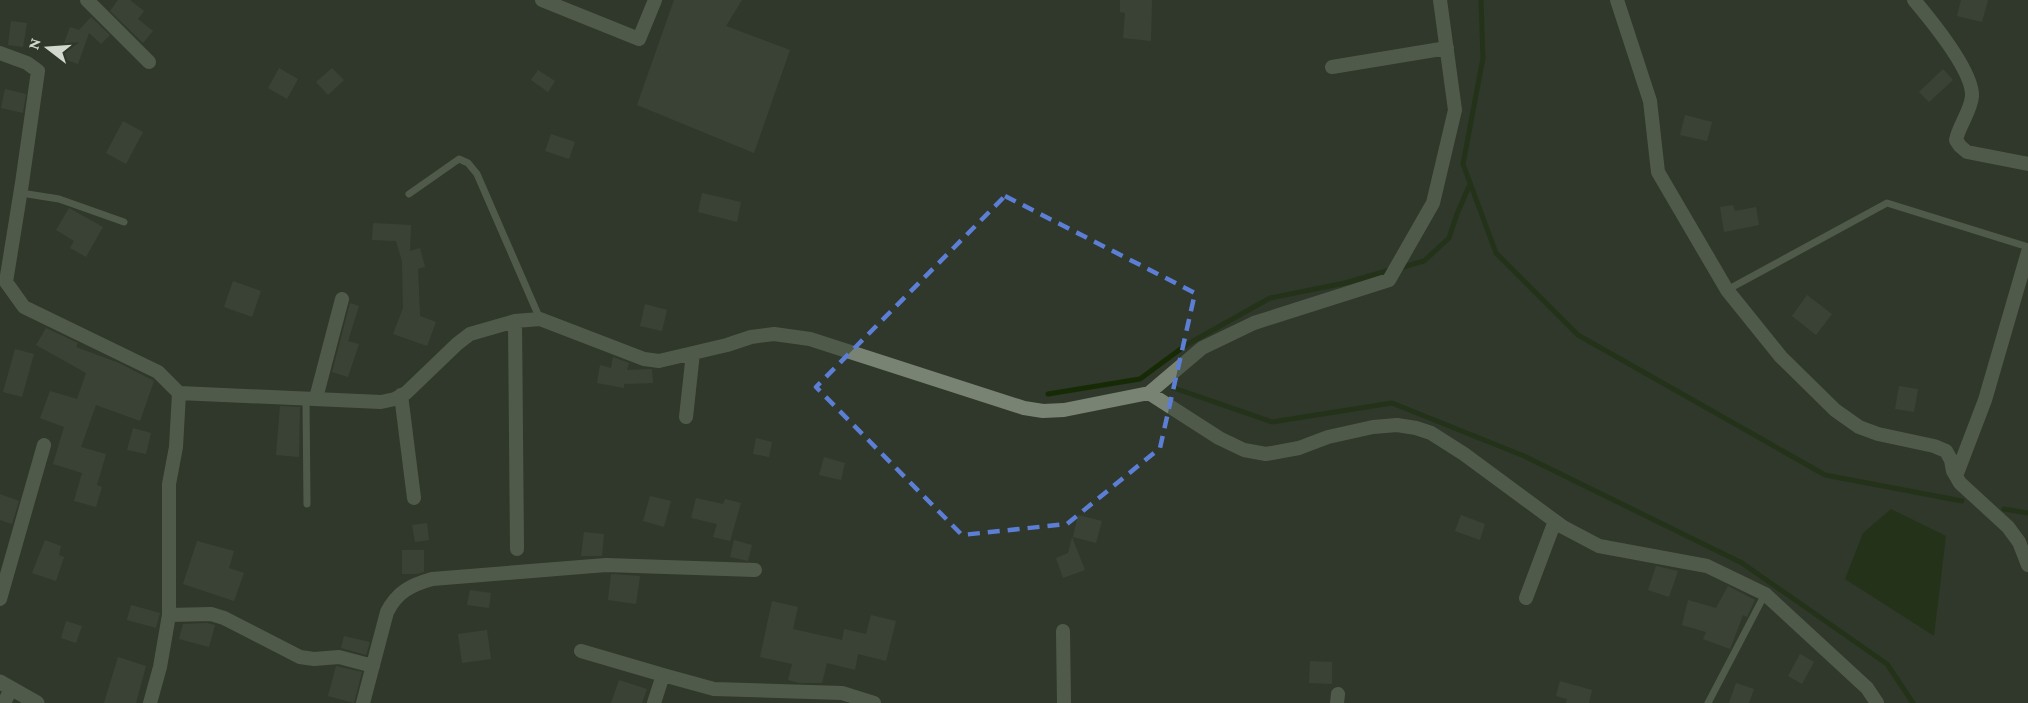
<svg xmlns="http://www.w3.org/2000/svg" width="2028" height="703" viewBox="0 0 2028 703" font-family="'Crimson Pro',serif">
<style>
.water{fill:#162b05}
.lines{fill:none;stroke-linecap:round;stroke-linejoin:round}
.stream{stroke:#162b05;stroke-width:5}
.building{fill:#464f40}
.lane{stroke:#798373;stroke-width:7}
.street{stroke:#798373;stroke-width:14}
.secondary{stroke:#798373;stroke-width:15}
.marked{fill:none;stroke:#5d7ed5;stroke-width:4.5;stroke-dasharray:12 8;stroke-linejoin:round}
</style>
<rect width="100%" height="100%" fill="#2f382a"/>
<path class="water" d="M1891,509L1946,536L1934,636L1845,579L1863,533Z"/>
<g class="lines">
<path class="stream" d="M1481,0L1483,58L1463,164L1496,253L1578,335L1825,475L1962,501
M1399,268L1424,261L1449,238L1457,214L1470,184
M1174,388L1272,422L1392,403L1524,456L1742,563L1887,664L1913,703
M1048,394L1140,379L1186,345L1270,298L1345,283L1390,270
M2004,509L2028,513"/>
</g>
<path class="building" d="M118,0H130L144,11L138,19L153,31L143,43L110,11Z
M674,0H742L726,26L790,50L754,153L637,105Z
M1120,0H1152L1151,41L1123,38L1125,13L1120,12Z
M1961,0H1988L1982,22L1957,16Z
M91,17L110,35L101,44L89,33L78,64L59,57L70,27L79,30Z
M11,21L27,23L23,47L8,45Z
M279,68L298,79L287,99L268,88Z
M332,68L344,80L328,95L316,82Z
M1943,69L1953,80L1929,102L1919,92Z
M538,70L555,81L548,92L531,80Z
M5,89L26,94L23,113L1,108Z
M1685,115L1712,122L1707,141L1680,135Z
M123,121L143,132L126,164L106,153Z
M551,134L575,142L569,159L545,151Z
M702,193L741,202L737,222L698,212Z
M1733,205L1735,211L1756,207L1759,225L1724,232L1720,207Z
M69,208L103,227L86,257L70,248L74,241L56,230Z
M373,223L411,225L410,251L420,248L425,267L418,269L420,316L436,322L427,346L393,334L403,308L402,261L396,241L372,240Z
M233,281L261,291L252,317L224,307Z
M1807,295L1832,314L1816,335L1792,316Z
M350,303L359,306L348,341L359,344L348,377L332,372Z
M645,304L667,310L662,331L640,326Z
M46,328L78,343L76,347L119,363L154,381L140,421L96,405L81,447L106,454L97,485L102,487L96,507L74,501L82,473L53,464L64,427L40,418L50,391L77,399L86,373L36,345Z
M15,349L34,354L22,397L3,392Z
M613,357L629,363L627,370L652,369L653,383L624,384V388L597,383L600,365L611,368Z
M1899,386L1918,389L1914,412L1895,409Z
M280,406L300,407L299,457L276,455Z
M133,428L151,433L146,454L127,450Z
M756,438L772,442L769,457L753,454Z
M824,457L845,463L841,480L819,475Z
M0,494L19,501L12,524L0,520Z
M650,496L671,501L664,527L643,521Z
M696,498L723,504L725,499L741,503L730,541L713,537L717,524L691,518Z
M1078,515L1102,521L1096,543L1073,537Z
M1461,515L1485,524L1480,540L1455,531Z
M427,523L429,540L415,542L412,525Z
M584,532L604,534L602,556H581Z
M1072,537L1085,570L1063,578L1056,558L1068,553Z
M45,540L61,546L59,555L64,557L56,581L32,573Z
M734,540L752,545L748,561L730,557Z
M197,541L234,551L229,568L244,573L234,601L183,584Z
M402,550H424V572L417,574H402Z
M1656,566L1678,571L1669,597L1648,590Z
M611,574L640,576L636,604L608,600Z
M1728,586L1755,600L1747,617L1743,615L1730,649L1703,639L1706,632L1682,625L1688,600L1716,608Z
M470,590L491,593L489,608L467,605Z
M772,601L798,607L793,629L842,640L844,629L866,634L871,615L896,621L886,661L858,654L855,670L827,663L822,683H799L788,680L792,664L760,657Z
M131,605L160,613L156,628L127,620Z
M66,621L82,626L76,643L61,638Z
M207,623L215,625L209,647L179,639L183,624Z
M487,630L491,659L462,663L458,634Z
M344,636L370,642L366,655L341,648Z
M1800,654L1814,662L1802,684L1788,676Z
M118,657L146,666L136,703H104Z
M1310,661L1332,662V684L1309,683Z
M336,666L362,672L354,703L328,696Z
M619,680L647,689L642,703H611Z
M1560,681L1592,690L1589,703H1566L1567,699L1556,696Z
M1736,683L1754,689L1749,703H1729Z"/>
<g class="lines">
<path class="lane" d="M21,193L59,199L124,222
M409,194L459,159L468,163L477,174L540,319
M1727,290L1887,203L2028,247
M306,399L307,504
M1708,703L1765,594"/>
<path class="street" d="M87,0L149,62
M542,0L639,39L655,0
M1617,0L1650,101L1658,172L1727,290L1781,357L1835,410L1859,427L1878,434L1934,446L1946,451L1951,460L1953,471L1960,483L2008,527L2019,542L2028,565
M1914,0C1930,19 1973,71 1972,96C1971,111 1959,125 1956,140L1960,146L1967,152L2028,164
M0,53L27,63L38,71L22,183L6,282L24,307L158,372L179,393L176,447L169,484V615L160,667L150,703
M1332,67L1447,48
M515,321L517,549
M179,393L381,402L395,399L406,393L457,344L470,334L515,321L540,319L644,359L659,361L727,345L751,337L774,334L810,339L1024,408L1043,411L1064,410L1149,393L1202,348L1254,323L1389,280L1433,203L1455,110L1440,0
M1149,393L1219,438L1244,450L1266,454L1299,448L1328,437L1373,427L1397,425L1416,428L1431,433L1464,454L1563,527L1599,546L1707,566L1765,594L1867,688L1877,703
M401,395L414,498
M316,398L342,299
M686,417L693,353
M1956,476L1985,400L2028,252
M1526,598L1555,521
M0,599L44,445
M169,615L211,614L224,618L300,657L314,659L339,657L373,666
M1063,631L1064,703
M581,651L663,675
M4,703L11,689
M363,703L387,612C397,592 411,585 432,579L606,565L755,570
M654,703L663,675L714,689L842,693L874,703
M1337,703L1338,694"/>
<path class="secondary" d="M0,682L37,703"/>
</g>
<path d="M0 0H2028V703H0ZM1005,196L1195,293L1160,448L1067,524L962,535L816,387Z" fill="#2f382a" fill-opacity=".55" fill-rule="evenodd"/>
<path class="marked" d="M1005,196L1195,293L1160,448L1067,524L962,535L816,387Z"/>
<g transform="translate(48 48) rotate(287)" stroke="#2f382a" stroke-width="4.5" paint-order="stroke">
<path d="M0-4.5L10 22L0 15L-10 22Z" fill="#d3d8cf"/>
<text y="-9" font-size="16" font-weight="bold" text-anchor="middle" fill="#d3d8cf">N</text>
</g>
</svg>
